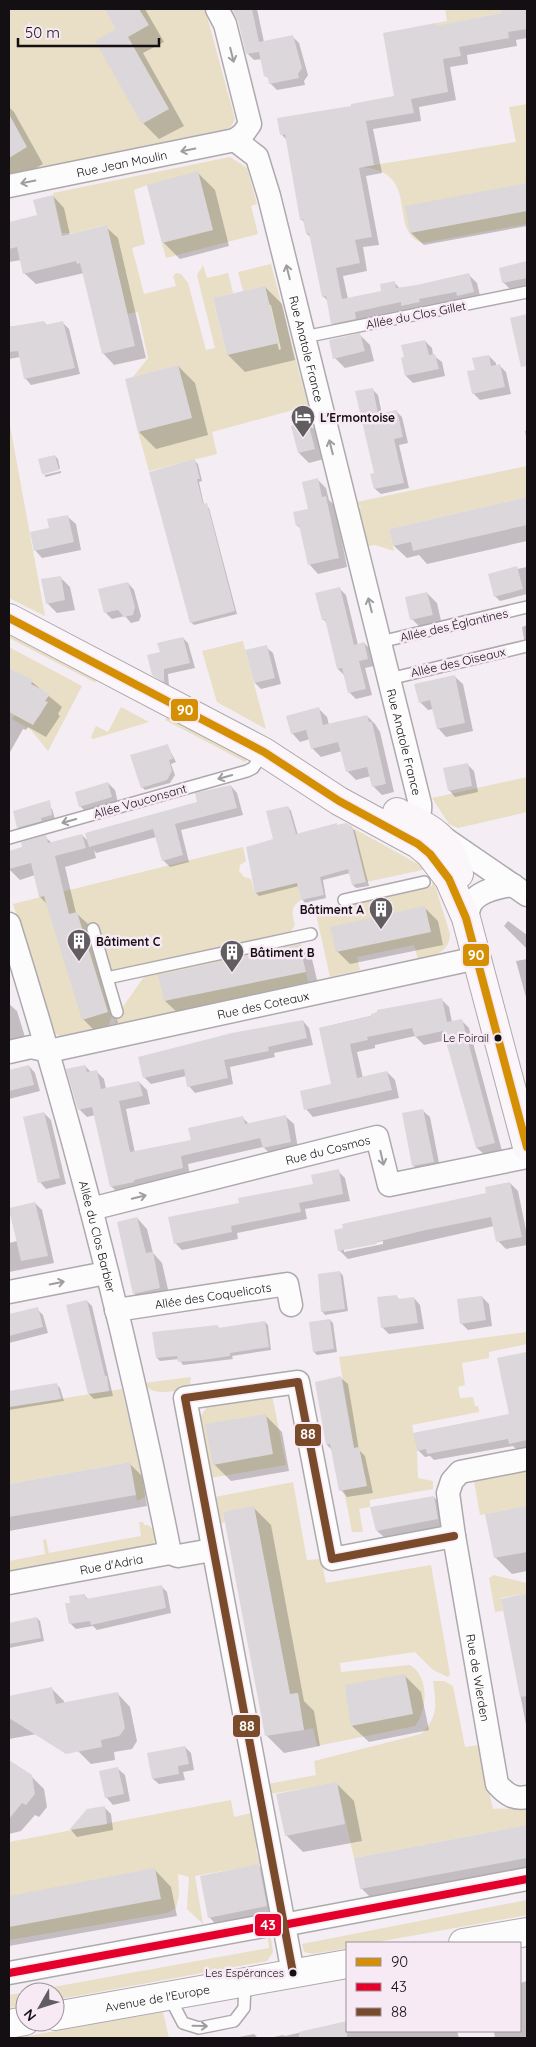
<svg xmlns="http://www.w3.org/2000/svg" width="536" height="2047" viewBox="0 0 536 2047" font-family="Quicksand,sans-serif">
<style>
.green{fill:#e8dfc6}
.shadow{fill:#0003;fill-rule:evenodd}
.building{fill:#dcd7db}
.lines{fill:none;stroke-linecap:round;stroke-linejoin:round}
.service-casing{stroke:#aea9ad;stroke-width:14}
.minor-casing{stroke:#aea9ad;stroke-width:25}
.tertiary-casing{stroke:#aea9ad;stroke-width:30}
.secondary-casing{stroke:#aea9ad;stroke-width:30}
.service{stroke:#fdfcfd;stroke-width:11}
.minor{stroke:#fdfcfd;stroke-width:22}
.tertiary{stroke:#fdfcfd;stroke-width:28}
.secondary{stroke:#faf6fa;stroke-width:28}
.bus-1-casing{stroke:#f7eaf5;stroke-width:11}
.bus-2-casing{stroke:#f7eaf5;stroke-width:11}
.bus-3-casing{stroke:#f7eaf5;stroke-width:11}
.bus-1{stroke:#d58f03;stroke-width:8}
.bus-2{stroke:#e4002b;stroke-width:8}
.bus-3{stroke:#7a4b2a;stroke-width:8}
.oneway{stroke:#9f9d9f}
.bus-dot{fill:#130f12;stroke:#f7eaf5;stroke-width:2}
.labels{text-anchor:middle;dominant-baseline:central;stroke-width:5;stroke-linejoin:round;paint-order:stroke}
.bus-label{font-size:11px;fill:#130f12;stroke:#f7eaf5;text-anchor:end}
.street-label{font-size:12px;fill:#130f12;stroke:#f7eaf5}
.poi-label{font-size:12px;font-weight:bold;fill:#130f12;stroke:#f7eaf5;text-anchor:start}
.line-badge{stroke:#f7eaf5;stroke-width:2}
.badge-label{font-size:14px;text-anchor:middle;font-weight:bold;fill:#fff}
</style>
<rect width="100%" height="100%" fill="#f4edf3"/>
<path class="green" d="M9,9H205L235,119L228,132L9,177Z
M445,9H501L502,13L453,23L438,32L436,23L447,21Z
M527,104V224L423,243C391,233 414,187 382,172C376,169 369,168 362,167L516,142L509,107Z
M230,157L247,168L257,204L251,206L258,234L166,258L147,185L134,190L145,244L132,248L144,294L176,286L173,276L176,273L181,274L188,283L206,350L215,348L197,275L203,265L207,278L228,273L233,293L213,299L227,355L278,343L265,286L243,291L238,272L271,264L308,406L212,432L217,454L149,471L138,432L192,418L178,365L133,377L148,358L138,312L127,314L106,225L74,233H62L53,193Z
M9,420L45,616L9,598Z
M527,466V497L389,529L394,551L375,545L368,546L359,508H361L357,502Z
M9,632L94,676L96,683L9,638Z
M243,641L245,650L266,729L217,702L202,651Z
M9,647L82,686L48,751L31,730L12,719L15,715L39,717L47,703L45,701L50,694L31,684L32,680L9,668Z
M121,707L149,722L93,739L91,737L96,726L108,732Z
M168,715L250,757L245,762L165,720Z
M527,777V812L458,828L449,824L432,798Z
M353,828L427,869L366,882Z
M243,847L246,861L240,865L239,871L244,877L251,879L255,893L297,883L301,900C290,907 292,913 295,925L289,934L110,974L112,1015L108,1027L62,1037L54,1033L13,904Z
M433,879L450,934C449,954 434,955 418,959L414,945L357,957L360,970L330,977L316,914L319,910L432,886Z
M300,940L308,982L114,1026L120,1011L146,974Z
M527,1332V1344L489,1352V1358L462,1363L465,1385L458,1387L460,1398L473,1397L475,1406H478L479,1412L412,1425L417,1451L418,1478L433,1481V1489L370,1500V1507L359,1509L363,1532H352L344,1490L367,1486L358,1447L354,1448L339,1357Z
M191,1377L189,1389C176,1390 152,1398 144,1383Z
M122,1389L146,1493L145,1497L137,1501L130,1462L9,1484V1407Z
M272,1395L286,1465L210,1478L200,1417L209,1404Z
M527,1471V1506L480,1515L474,1481Z
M293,1482L307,1560L321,1559L326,1583L431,1565L450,1674L448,1677L433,1670L415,1652L340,1663L341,1672L410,1665C429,1676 428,1709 415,1726L317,1746L313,1728L304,1730L298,1693L290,1694L254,1507L223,1512L225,1522L220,1524L215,1497Z
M139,1522H143L144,1525H148L156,1532V1540L151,1546L9,1572V1561L45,1554L43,1540L46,1539L49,1553L141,1536Z
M494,1575L527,1583V1593L501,1598L503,1611L495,1612L489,1578Z
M433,1681H444L453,1686L465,1747L479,1745L493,1809C506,1807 515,1811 527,1808V1825L354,1858L337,1783L270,1794L268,1784L316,1775L314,1761L421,1734C439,1716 436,1705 433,1681Z
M231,1800L234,1817L255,1812L259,1836L256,1851L261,1864L195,1876L203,1924L187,1909L189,1877L178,1874L179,1894L176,1908L167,1913L9,1940V1842Z
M527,1900V1915L372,1943H347V1948L313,1954L304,1952L302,1944Z
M267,1931H270L273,1952L267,1961L55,2000V1992H25V2005L9,2008V1995L269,1948Z
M163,2012L169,2038H14L22,2037Z"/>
<path class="shadow" d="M106,9H145L164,42L143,53L184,126L159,139L143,123L118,29Z
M233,9H257L264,42L293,37L299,43L308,75L304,81L305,85L277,90L270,83L269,79L265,75L262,59L254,60L247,53L239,20Z
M502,9H527V38L516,40L517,46L467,55L468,64L450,67L456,100L419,107L421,121L373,129L382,173L366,176L379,245L363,247L367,271L343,276L348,299L383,292L394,282L400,289L469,275L477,283L481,300L411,314L407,310L362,320L341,331L333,323L328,301L323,296L312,238L307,234L305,223L301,219L287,140L282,135L353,107L396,97L435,24L438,27L503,14Z
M9,107L14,112L43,164L9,184Z
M198,173L215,190L229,246L180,259L163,242Z
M527,184V226L424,245L411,233L406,207Z
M53,196L64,208L70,235L106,227L118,238L146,358L114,365L103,353L84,273L36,284L24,273L21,260L9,262V224L38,216Z
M527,263V290H511L503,282L500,269Z
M265,287L282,304L295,360L245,372L228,355ZM268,305H271L281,349L279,350Z
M44,322L47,326L63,323L69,329L80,374L31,385L25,378L20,357L9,359V327Z
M360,335L370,345L374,361L345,368L335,358Z
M425,341L432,348L433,355L442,362L445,376L413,383L406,376L402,359Z
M489,356L496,363V366H500L506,372L511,394L480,400L473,393L476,371Z
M178,366L195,383L208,435L156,449L139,432Z
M372,389L378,395L382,414L396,411L402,417L408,443L399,445L409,488L381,494L375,489Z
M308,423L318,433L324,459L309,463L299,453Z
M527,430V442L525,431Z
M55,456L58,459L60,469L43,474L40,460Z
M195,461L198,464L202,481L199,482L204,505L209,508L237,614L194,625L191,622Z
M61,471V473L46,477L44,475Z
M317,479L326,488L329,500L335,506L347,567L318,574L310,565L301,529L297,525L309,510Z
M527,499V541L427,564L419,555L407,558L394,546L390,530Z
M68,517L76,524L81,550L42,558L35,550L51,529Z
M527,567V594L500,601L495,596L490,575Z
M60,577L70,587L75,610L57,613L47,603Z
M128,583L134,590L141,616L139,621L131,623L125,616L112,619L106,613Z
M339,588L346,595L358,645L364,643L371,650L374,666L365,668L372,695L356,699L350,693L345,676L338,669L327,623L323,619Z
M427,593L437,603L442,625L422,629L412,619Z
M527,625V642L524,639L522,627Z
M183,638L188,643L195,668L168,674L169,686L153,675Z
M266,647L273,653L281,684L261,689L255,683Z
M9,670L32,682L62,707L58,714L60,716L46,737L28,727L26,730L23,729L9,754Z
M454,676L463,684L473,731L446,737L438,728L433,709L428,710L420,702Z
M319,709L327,717L329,725L367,716L375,724L380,732L394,792L382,795L374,787L371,776L356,780L348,772L342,751L321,757L312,748L310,739L300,742L292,733Z
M167,745L176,762L171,764L175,775L170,783L145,790L142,787Z
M467,764L474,771L478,792L455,797L449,790Z
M108,783L115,790L118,803L87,813L80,806Z
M231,786L237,793L243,815L181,830L189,862L170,867L163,860L156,837L96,853L94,850L96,858L65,867L76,913L88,924L118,1023L94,1030L83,1019L48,905L40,897L35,875L20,880L9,869V852L24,848L45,837L52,843L82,835L89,842L198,803Z
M45,803L52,809L56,822L25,834L18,827Z
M288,807L291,811L298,835L351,827L355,831L369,886L356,888L353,885L350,873L323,880L326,898L305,903L302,899L299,886L259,896L256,893Z
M425,908L438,921L443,945L350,964L337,951Z
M508,921L527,935V949L504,926Z
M300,946L312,959L318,984L178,1013L165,1001Z
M527,959V1001L516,961Z
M441,999L449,1007L452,1022L461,1020L469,1028L502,1151L485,1155L477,1148L447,1040L424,1045L415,1036L375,1045V1048L357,1052L363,1078L387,1072L395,1080L399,1098L313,1117L306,1109L332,1085L320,1028Z
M9,1004L17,1011L25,1037L9,1043Z
M303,1021L309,1028L313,1045L274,1053L275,1057L230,1067L233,1084L195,1093L189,1086L186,1076L151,1084L144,1077Z
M29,1066L35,1073L40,1091L9,1099V1071Z
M85,1066L91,1072L96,1071L104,1079L106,1089L139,1082L147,1090L150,1104L126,1109L135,1153L192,1141L243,1118L250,1125L286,1117L294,1124L298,1149L272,1155L263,1147L188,1164L190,1176L119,1194L111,1186L95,1115L87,1117L79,1109Z
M423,1111L430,1117L440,1168L420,1172L413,1165Z
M44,1113L51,1120L66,1184L46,1189L40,1182Z
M338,1171L345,1178L350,1201L305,1209L307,1219L237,1233L238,1239L182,1250L175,1243L241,1204L315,1185Z
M510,1183L518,1191L527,1235V1245L506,1249L498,1241L494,1226L348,1259L340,1251L336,1231L487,1194ZM383,1241V1244L344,1252V1249Z
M35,1203L42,1210L54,1263L9,1272V1243L17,1241L9,1209Z
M137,1218L147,1229L153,1253L162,1263L170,1298L144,1303L134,1293Z
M340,1272L343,1276L348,1311L325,1315L322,1311Z
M396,1296L400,1300L414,1298L420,1305L424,1329L389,1334L382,1327Z
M482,1297L489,1304L492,1326L468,1330L461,1323Z
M87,1301L92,1306L113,1396L94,1399L89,1394L68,1305Z
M37,1309L43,1315L48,1333L9,1343V1316Z
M330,1320L333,1323L337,1352L317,1355L314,1352Z
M265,1322L268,1325L271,1350L232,1356L233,1359L183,1365L179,1359L160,1361L157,1358L217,1326L220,1329Z
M525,1354L527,1356V1448L517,1450L513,1446L434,1460L430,1456L425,1457L418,1450L510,1415Z
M341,1378L348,1384L359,1450L365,1456L373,1493L347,1497L341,1490L332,1450L327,1445Z
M57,1385L60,1388L64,1401L9,1410V1392Z
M265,1415L282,1432L289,1471L231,1481L214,1464Z
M130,1464L142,1476L147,1506L9,1531V1485Z
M434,1497L441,1504L444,1526L384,1537L377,1531Z
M527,1507V1571L512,1574L495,1557L486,1515Z
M254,1508L271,1525L304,1701L314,1711L320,1746L284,1753L267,1736L225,1513Z
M161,1586L167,1592L171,1613L97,1630L93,1626L76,1629L70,1623L71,1604L84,1595L89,1600Z
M527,1594V1730L502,1600Z
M37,1618L40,1621L44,1641L9,1648V1624Z
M404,1675L421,1692L429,1730L369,1742L352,1726Z
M52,1689L64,1701L70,1728L9,1739V1697Z
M118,1694L130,1707L137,1741L132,1749L114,1752L115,1760L91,1764L78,1751Z
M185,1747L191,1753L194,1770L183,1772L185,1780L159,1784L153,1779Z
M9,1761L31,1776L44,1789L47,1807L39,1817L35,1815L21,1831L9,1834Z
M118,1769L125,1775L130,1801L113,1805L107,1798L101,1772Z
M337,1784L354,1801L362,1841L303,1852L286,1835Z
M104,1807L111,1814L113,1830L77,1837L71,1830L88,1810Z
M527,1826V1878L378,1905L361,1888L355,1859Z
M259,1866L276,1883L283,1923L226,1934L209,1917Z
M155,1870L171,1887L177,1916L9,1946V1897Z
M527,1981V2038H495L494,2031H520V1983Z
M347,2022V2031H457L459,2038H269L283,2035L285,2036Z
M254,2034L258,2038H234Z"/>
<path class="building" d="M105,9H139L149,25L128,37L169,109L142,124L95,41L116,29Z
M232,9H252L259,42L293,35L302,68L298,74L299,78L269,84L268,78L264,76L259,52L246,54L238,21Z
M501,9H527V29L508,32L509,38L459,47L461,56L443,59L448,92L411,99L414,113L366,121L374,165L359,168L372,237L355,240L360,263L336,268L342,299L381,291L380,284L395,281L396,288L417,285L469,273L474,292L457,296L456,292L419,299L420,302L401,306V302L355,312L356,319L331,324L326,296L322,297L309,233L306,234L303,219L300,220L285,134L280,135L277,118L351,106V104L394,96L383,33L436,23V26L502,13Z
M9,114L27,147L9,158Z
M198,171L213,230L162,243L147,185Z
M527,183V211L410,233L405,206Z
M53,195L62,236L107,225L135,346L102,354L80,263L77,264L76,261L23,274L17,247L9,249V222L37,215L33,200Z
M527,261V278L502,283L499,268Z
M265,286L279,343L227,355L213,298Z
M527,314V366L521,367L510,318Z
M44,321L45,325L63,321L75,368L24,379L18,351L9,352V327Z
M360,333L365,351L333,359L329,340Z
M425,340L429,355L435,354L439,369L405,376L401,358L404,357L401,345Z
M489,355L491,366L500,364L505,387L472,394L467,371L475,370L472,358Z
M178,365L192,418L138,432L125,379Z
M373,388L378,414L397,410L403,437L394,439L404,483L374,489L370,474L374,473L355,391Z
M308,422L315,449L298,453L291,426Z
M55,455L59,470L42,474L38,459Z
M195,459L200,479H197L203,504L207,503L235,611L190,623L149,472Z
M318,478L322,497L326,496L339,558L308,565L299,525L296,526L293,512L308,509L302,482Z
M527,497V525L413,551L411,542L393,546L389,529Z
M68,515L74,542L34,551L30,532L49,528L47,519Z
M517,566L523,589L494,597L488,574Z
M61,576L65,600L46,604L41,579Z
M128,582L135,607L133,615L124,617L118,610L104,613L98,589Z
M340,587L354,645L364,642L368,659L359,661L366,689L348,693L342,668L337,669L325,619L322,620L315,593Z
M427,592L433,615L410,620L405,597Z
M183,637L190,663L164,669V682L152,675L147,655L160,652L157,643Z
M267,645L275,678L254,683L245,650Z
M9,668L33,680L31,684L50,694L45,701L48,702L33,725L9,712Z
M455,675L465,723L437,729L430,700L419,703L414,684Z
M319,707L323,725L367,715L369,722H372L386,784L372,787L367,767L346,772L338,742L311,749L306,730L291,734L286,716Z
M168,744L173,759L169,760L172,771L167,780L141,788L130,755Z
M468,763L472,786L448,791L443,768Z
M108,782L112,797L79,807L75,792Z
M231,785L237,808L175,824L183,855L162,861L153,829L89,847L85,833L197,802L195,793Z
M50,800L52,815L41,818L42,821L17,828L13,811Z
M288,806L296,834L337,823V825L346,823L352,826L366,882L352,885L348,869L320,877L324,895L301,900L297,883L255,893L246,847L273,839L266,811Z
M82,834L86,848L55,856L69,914L77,912L108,1012L82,1020L44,896L39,897L31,863L9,869V851L22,847L21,842L46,835L48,843Z
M425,906L431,932L336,952L330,927Z
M300,945L306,972L164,1001L158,975Z
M442,998L447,1022L462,1019L495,1143L476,1148L443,1031L415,1037L412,1028L367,1037L368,1040L350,1044L357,1078L387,1071L392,1090L304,1110L300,1091L331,1084L319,1028L371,1016V1014L377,1012V1010Z
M303,1020L307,1038L268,1047L269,1051L224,1060L228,1078L187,1087L184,1069L143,1078L138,1057L232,1033Z
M29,1065L34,1085L9,1091V1070Z
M85,1065L87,1072L97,1070L101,1089L139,1081L143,1096L119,1101L130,1152L191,1140L188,1128L243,1116L245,1124L286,1115L291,1142L263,1148L260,1138L181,1156L183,1168L134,1180V1182L110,1187L92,1107L78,1110L66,1069Z
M423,1109L434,1162L412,1166L402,1113Z
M44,1112L60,1178L38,1183L23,1117Z
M339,1169L343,1194L299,1203L301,1212L231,1226L232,1232L174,1244L168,1217L239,1203L238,1198L313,1184L311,1175Z
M510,1182L522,1237L496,1242L491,1217L426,1230L376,1242L377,1244L338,1251L334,1230L343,1228L342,1224L486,1193L485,1187Z
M35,1202L48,1256L21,1261L9,1208Z
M137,1217L146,1253L153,1252L160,1288L133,1294L117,1222Z
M340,1271L345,1309L321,1312L318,1274Z
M397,1295L398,1299L414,1297L418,1323L381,1328L377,1297Z
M482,1296L486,1320L460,1324L457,1299Z
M87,1300L105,1376H107L109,1391L88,1394L66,1305Z
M38,1307L43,1327L9,1336V1314Z
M330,1319L334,1349L313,1352L309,1322Z
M265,1321L269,1347L230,1353V1356L203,1360L178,1362L177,1356L156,1358L152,1332L218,1325V1328Z
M526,1352L527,1440L509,1444L508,1439L427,1454L426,1449L417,1451L413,1433L509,1414L497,1358Z
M341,1376L354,1448L359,1447L367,1486L339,1491L330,1444L326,1445L315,1382Z
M57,1383L61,1399L9,1407V1391Z
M266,1414L273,1454L213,1465L205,1424Z
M130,1462L136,1495L9,1517V1484Z
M434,1496L438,1519L376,1531L370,1507Z
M254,1506L290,1694L298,1693L304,1730L265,1736L223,1512Z
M527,1506V1552L494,1558L485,1514Z
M162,1585L166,1608L91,1625L90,1621L69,1624L65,1603H70L69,1596L85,1594L86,1599Z
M527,1593V1696L520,1697L501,1599Z
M37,1617L41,1638L9,1644V1623Z
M405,1674L413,1714L351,1726L345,1685Z
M52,1687L56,1704L118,1692L125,1728L121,1734L119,1736L101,1740L102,1747L66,1754L9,1718V1696Z
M185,1746L189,1764L178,1766L179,1774L152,1779L147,1753Z
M9,1760L32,1775L35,1794L26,1805L22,1803L9,1819Z
M118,1767L124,1794L105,1798L99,1771Z
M337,1782L345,1824L285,1836L276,1794Z
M105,1806L107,1824L69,1830L87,1809Z
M527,1825V1858L360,1889L354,1858Z
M259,1864L267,1906L208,1918L200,1876Z
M155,1868L161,1899L9,1927V1896Z
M347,2021V2038H299V2032Z"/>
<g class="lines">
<defs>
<path id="service" d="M304,337L527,292
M380,642L527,607
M389,679L527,646
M9,838L247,771L253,768L264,752
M344,900L424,882
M93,929L107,978L311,934
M107,978L117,1012
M169,1996L183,2023L199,2028L234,2021L244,2008L245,1983"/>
<g id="minor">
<path id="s1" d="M235,140L257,157L269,196L420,804C421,813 418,826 409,830"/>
<path id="s2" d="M9,186L235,140L243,134L250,124L225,24L217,9"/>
<path d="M441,836L527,895"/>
<path d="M466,918C468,913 469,906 472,902C481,890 499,887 513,885"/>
<path id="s3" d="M9,924C74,1131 128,1340 170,1553"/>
<path id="s4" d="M9,1052L31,1047L49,1051L477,958"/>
<path id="s5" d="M91,1209L377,1137L389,1185L527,1157"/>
<path d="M9,1292L106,1273"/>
<path id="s6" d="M116,1310L287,1284L291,1305"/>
<path id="s7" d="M527,1459L460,1472L452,1481L448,1493L454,1536L497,1784C506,1794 514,1800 527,1797"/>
<path id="s8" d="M9,1583L170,1553L178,1556L212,1550"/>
<path d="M9,1973L269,1925H283L527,1879"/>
<path d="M293,1973L185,1398L298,1382L332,1559L454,1536"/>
</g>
<g id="tertiary">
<path d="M463,1943L527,1932"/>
<path id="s9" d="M55,2016L347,1964"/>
<path d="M9,2024L25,2021"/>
</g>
<path id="secondary" d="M9,618L264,752L339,801L418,844L430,854L449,879L466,918L527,1147
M397,812C433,830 447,834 459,874"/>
</defs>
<use href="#service" class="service-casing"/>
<use href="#minor" class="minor-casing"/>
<use href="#tertiary" class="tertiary-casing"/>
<use href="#secondary" class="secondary-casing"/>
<use href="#service" class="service"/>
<use href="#minor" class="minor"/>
<use href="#tertiary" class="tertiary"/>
<use href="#secondary" class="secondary"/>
<defs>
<path id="bus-1" d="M9,618L264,752L339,801L418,844L430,854L449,879L466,918L527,1147"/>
<path id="bus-2" d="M9,1973L269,1925H283L527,1879"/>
<path id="bus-3" d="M293,1973L185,1398L298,1382L332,1559L454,1536"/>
</defs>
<use href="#bus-1" class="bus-1-casing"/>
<use href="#bus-2" class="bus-2-casing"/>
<use href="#bus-3" class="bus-3-casing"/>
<use href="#bus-1" class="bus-1"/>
<use href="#bus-2" class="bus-2"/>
<use href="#bus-3" class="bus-3"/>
</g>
<defs><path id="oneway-shaft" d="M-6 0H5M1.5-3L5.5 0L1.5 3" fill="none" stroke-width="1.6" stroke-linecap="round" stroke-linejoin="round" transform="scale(1.25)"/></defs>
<g class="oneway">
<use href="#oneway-shaft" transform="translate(232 55) rotate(76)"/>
<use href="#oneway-shaft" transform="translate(188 150) rotate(169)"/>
<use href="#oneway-shaft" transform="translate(28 182) rotate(169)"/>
<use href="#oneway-shaft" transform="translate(288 272) rotate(-104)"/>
<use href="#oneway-shaft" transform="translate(331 447) rotate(-104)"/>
<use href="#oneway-shaft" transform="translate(370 605) rotate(-104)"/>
<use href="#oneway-shaft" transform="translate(225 777) rotate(164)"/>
<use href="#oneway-shaft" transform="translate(69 821) rotate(164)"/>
<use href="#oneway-shaft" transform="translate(382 1158) rotate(77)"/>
<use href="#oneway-shaft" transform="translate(139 1197) rotate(-14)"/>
<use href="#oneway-shaft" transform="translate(57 1283) rotate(-11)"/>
<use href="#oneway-shaft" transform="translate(200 2026) rotate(1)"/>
</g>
<defs>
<symbol id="hotel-pin" viewBox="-11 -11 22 30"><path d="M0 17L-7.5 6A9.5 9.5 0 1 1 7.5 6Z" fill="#625d61" stroke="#f7eaf5"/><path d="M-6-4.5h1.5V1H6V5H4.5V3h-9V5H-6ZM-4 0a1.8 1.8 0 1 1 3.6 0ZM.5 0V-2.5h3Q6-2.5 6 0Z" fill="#fff"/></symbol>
<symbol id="building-pin" viewBox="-11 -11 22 30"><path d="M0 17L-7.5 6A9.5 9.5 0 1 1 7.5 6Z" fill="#625d61" stroke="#f7eaf5"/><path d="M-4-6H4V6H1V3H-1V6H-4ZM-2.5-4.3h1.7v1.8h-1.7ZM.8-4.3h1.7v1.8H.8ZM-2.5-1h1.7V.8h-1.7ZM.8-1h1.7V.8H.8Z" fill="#fff"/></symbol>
</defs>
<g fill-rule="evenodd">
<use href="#hotel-pin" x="289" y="403" width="28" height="38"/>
<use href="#building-pin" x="367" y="895" width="28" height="38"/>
<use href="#building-pin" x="65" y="927" width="28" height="38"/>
<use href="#building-pin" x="218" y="938" width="28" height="38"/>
</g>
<g class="bus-dot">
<circle cx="498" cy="1038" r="4.5"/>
<circle cx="293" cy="1973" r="4.5"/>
</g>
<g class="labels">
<g class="bus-label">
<text x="489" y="1038">Le Foirail</text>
<text x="284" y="1973">Les Espérances</text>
</g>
<g class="street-label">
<text stroke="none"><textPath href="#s2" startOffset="115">Rue Jean Moulin</textPath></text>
<text transform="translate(416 315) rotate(-11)">Allée du Clos Gillet</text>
<text stroke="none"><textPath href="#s1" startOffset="226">Rue Anatole France</textPath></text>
<text transform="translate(454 625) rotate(-13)">Allée des Églantines</text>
<text transform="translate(458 662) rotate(-13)">Allée des Oiseaux</text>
<text stroke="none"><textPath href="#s1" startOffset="631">Rue Anatole France</textPath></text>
<text transform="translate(140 801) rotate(-16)">Allée Vauconsant</text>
<text stroke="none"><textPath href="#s4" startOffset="260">Rue des Coteaux</textPath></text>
<text stroke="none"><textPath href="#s5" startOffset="244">Rue du Cosmos</textPath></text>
<text stroke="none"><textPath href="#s3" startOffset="325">Allée du Clos Barbier</textPath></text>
<text stroke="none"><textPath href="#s6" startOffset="98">Allée des Coquelicots</textPath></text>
<text stroke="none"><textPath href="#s8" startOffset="104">Rue d'Adria</textPath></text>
<text stroke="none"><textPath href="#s7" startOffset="280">Rue de Wierden</textPath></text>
<text stroke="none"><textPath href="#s9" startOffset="104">Avenue de l'Europe</textPath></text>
</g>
<g class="poi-label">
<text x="320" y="417">L'Ermontoise</text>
<text x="364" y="909" text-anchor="end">Bâtiment A</text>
<text x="96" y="941">Bâtiment C</text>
<text x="250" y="952">Bâtiment B</text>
</g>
</g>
<g class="line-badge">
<rect x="170" y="698" width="29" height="24" rx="5" fill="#d58f03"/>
<rect x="462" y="943" width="28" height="24" rx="5" fill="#d58f03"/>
<rect x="294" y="1423" width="28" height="24" rx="5" fill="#7a4b2a"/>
<rect x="232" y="1714" width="29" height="24" rx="5" fill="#7a4b2a"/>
<rect x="254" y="1913" width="28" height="24" rx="5" fill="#e4002b"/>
</g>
<g class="badge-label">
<text x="185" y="715">90</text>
<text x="476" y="960">90</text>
<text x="308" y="1439">88</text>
<text x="247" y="1731">88</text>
<text x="268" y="1930">43</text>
</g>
<rect width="536" height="2047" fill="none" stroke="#130f12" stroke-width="20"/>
<rect x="346" y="1942" width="175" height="90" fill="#f7eaf5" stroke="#9c929a"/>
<rect x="356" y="1958" width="25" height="8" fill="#d58f03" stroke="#9c929a"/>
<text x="391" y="1967" font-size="15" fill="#130f12">90</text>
<rect x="356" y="1983" width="25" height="8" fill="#e4002b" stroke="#9c929a"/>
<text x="391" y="1992" font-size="15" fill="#130f12">43</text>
<rect x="356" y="2008" width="25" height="8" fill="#7a4b2a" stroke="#9c929a"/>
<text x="391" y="2017" font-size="15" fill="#130f12">88</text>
<g transform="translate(40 2007) rotate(231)"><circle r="24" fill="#f7eaf5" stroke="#9c929a"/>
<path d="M0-4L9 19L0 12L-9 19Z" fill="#625d61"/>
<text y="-8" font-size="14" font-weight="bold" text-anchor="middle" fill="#130f12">N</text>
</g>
<path d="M18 38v8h141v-8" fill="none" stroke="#130f12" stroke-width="2.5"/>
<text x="25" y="38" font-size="15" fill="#130f12" stroke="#f7eaf5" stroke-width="4" paint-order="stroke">50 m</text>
</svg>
